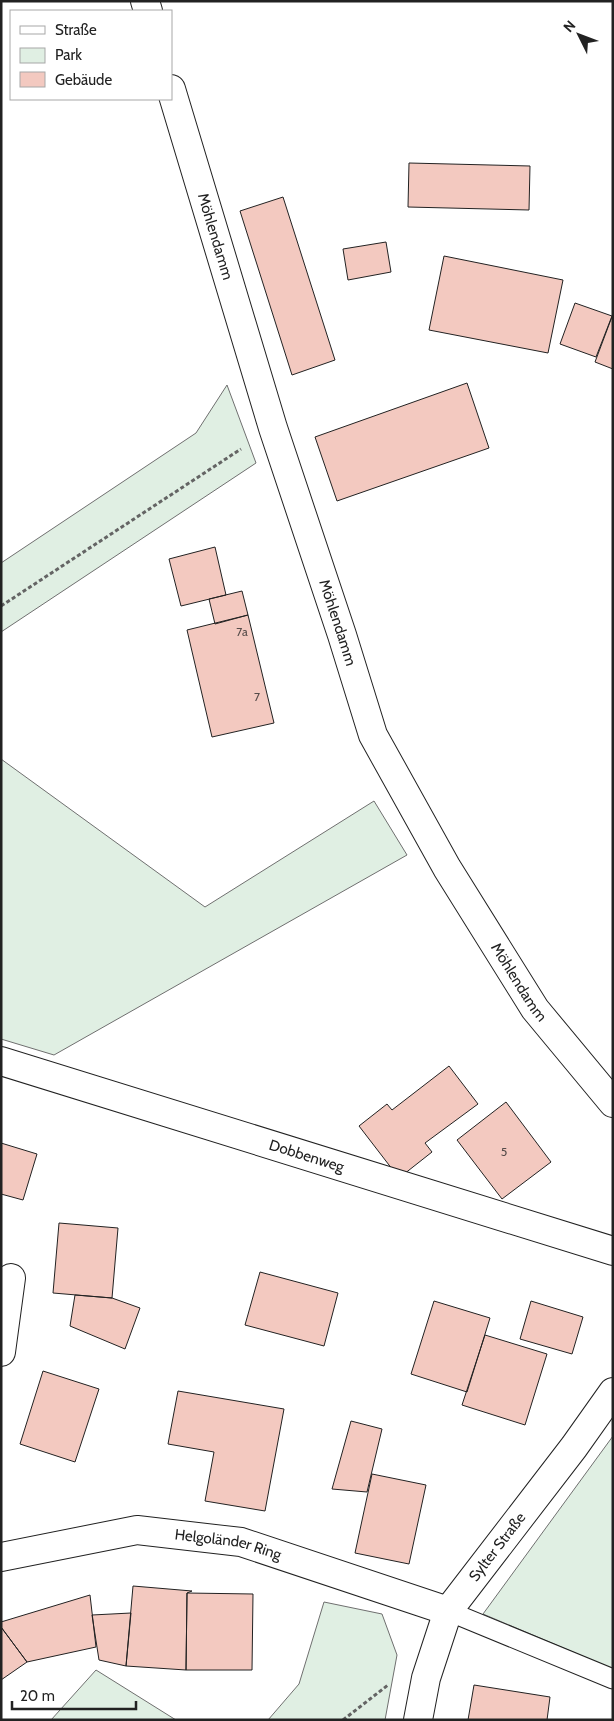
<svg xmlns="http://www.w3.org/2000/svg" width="614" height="1721" viewBox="0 0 614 1721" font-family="Cabin,sans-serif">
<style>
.green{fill:#e0efe3;stroke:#6f6f6f}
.building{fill:#f3c9c0;stroke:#222}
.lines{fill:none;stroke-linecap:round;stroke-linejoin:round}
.lane-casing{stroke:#222;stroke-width:21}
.street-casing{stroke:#222;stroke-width:30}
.path{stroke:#646464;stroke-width:3;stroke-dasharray:4 2.5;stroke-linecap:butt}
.lane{stroke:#fff;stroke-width:19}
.street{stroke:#fff;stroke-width:28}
.labels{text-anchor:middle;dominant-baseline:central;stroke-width:4;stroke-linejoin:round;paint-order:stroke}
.number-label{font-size:12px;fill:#564c4a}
.street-label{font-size:15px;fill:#222;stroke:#fff}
</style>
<rect width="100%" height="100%" fill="#fff"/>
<path class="green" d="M227,385L256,463L1,632V563L196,433Z
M1,759L205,907L374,801L407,855L54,1055L1,1039Z
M613,1436V1669L483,1614Z
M324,1602L382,1614L397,1655L385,1720H268L299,1684Z
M96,1670L176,1720H51Z"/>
<path class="building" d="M409,163L530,166L529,210L408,207Z
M283,197L335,360L292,375L240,211Z
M386,242L391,272L348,280L343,249Z
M444,256L563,280L548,353L429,330Z
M575,303L612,316L596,357L560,344Z
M613,314V369L595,362Z
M467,383L489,448L337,501L315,437Z
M215,547L226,595L181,606L169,559Z
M242,591L248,615L215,624L209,599Z
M248,615L274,723L212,737L187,630Z
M449,1066L478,1104L425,1143L432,1152L399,1178L359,1126L387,1104L392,1110Z
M506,1102L551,1162L502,1199L457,1140Z
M1,1143L37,1154L23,1200L1,1194Z
M59,1223L118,1228L112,1298L53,1293Z
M260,1272L338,1293L324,1346L245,1325Z
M75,1295L112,1298L140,1308L125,1349L70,1326Z
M434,1301L490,1318L467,1392L411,1374Z
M531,1301L583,1317L572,1354L520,1339Z
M485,1335L547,1354L525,1425L462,1405Z
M43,1371L99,1389L75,1462L20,1444Z
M178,1391L284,1409L265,1511L205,1501L214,1452L168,1444Z
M351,1421L382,1429L367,1492L332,1489Z
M372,1474L426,1485L409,1564L355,1553Z
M133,1586L192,1591L187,1593L186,1670L126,1666Z
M187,1593L253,1594L252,1670H186Z
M90,1595L96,1647L27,1662L1,1627V1622Z
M131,1613L126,1666L99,1660L92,1615Z
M1,1627L27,1662L1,1680Z
M474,1685L550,1697L547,1720H468Z"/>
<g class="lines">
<defs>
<path id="lane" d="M448,1611L613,1679"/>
<g id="street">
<path d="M145,1L148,11"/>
<path id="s1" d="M171,89L273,428L342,635L373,735L447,868L535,1009L613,1103"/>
<path id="s2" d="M1,1061L613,1251"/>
<path d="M1,1352L11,1278"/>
<path id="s3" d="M1,1557L137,1530L241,1542L448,1611"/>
<path id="s4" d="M418,1720L426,1678L448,1611L574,1447L613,1392"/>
</g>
</defs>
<use href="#lane" class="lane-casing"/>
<use href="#street" class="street-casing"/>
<path class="path" d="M1,606L241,449
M343,1720L388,1685"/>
<use href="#lane" class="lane"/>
<use href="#street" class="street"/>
</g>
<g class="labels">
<g class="number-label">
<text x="242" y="631">7a</text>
<text x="257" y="696">7</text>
<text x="504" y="1151">5</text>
</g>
<g class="street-label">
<text stroke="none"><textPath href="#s1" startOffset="154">Möhlendamm</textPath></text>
<text stroke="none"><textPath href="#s1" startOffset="559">Möhlendamm</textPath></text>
<text stroke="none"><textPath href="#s1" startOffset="964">Möhlendamm</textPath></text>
<text stroke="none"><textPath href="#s2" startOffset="320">Dobbenweg</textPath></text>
<text stroke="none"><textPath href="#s3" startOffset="231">Helgoländer Ring</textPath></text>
<text stroke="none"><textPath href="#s4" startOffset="194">Sylter Straße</textPath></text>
</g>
</g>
<rect width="614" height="1721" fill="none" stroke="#222222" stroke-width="5"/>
<rect x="10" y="10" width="162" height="90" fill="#ffffff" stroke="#a7a7a7"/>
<rect x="20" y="26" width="25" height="8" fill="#ffffff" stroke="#a7a7a7"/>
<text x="55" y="35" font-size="15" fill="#222222">Straße</text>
<rect x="20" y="48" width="25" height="15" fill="#e0efe3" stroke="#a7a7a7"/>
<text x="55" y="60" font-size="15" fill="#222222">Park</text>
<rect x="20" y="72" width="25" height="15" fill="#f3c9c0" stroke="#a7a7a7"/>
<text x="55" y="85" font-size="15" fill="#222222">Gebäude</text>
<g transform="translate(579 35) rotate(312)" stroke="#ffffff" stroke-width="4" paint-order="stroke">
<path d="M0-4L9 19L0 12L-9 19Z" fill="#222222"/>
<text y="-8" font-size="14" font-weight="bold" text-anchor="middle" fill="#222222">N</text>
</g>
<path d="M12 1701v8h124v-8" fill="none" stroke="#222222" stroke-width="2.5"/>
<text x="20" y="1701" font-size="15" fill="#222222" stroke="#ffffff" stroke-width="4" paint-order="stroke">20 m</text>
</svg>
